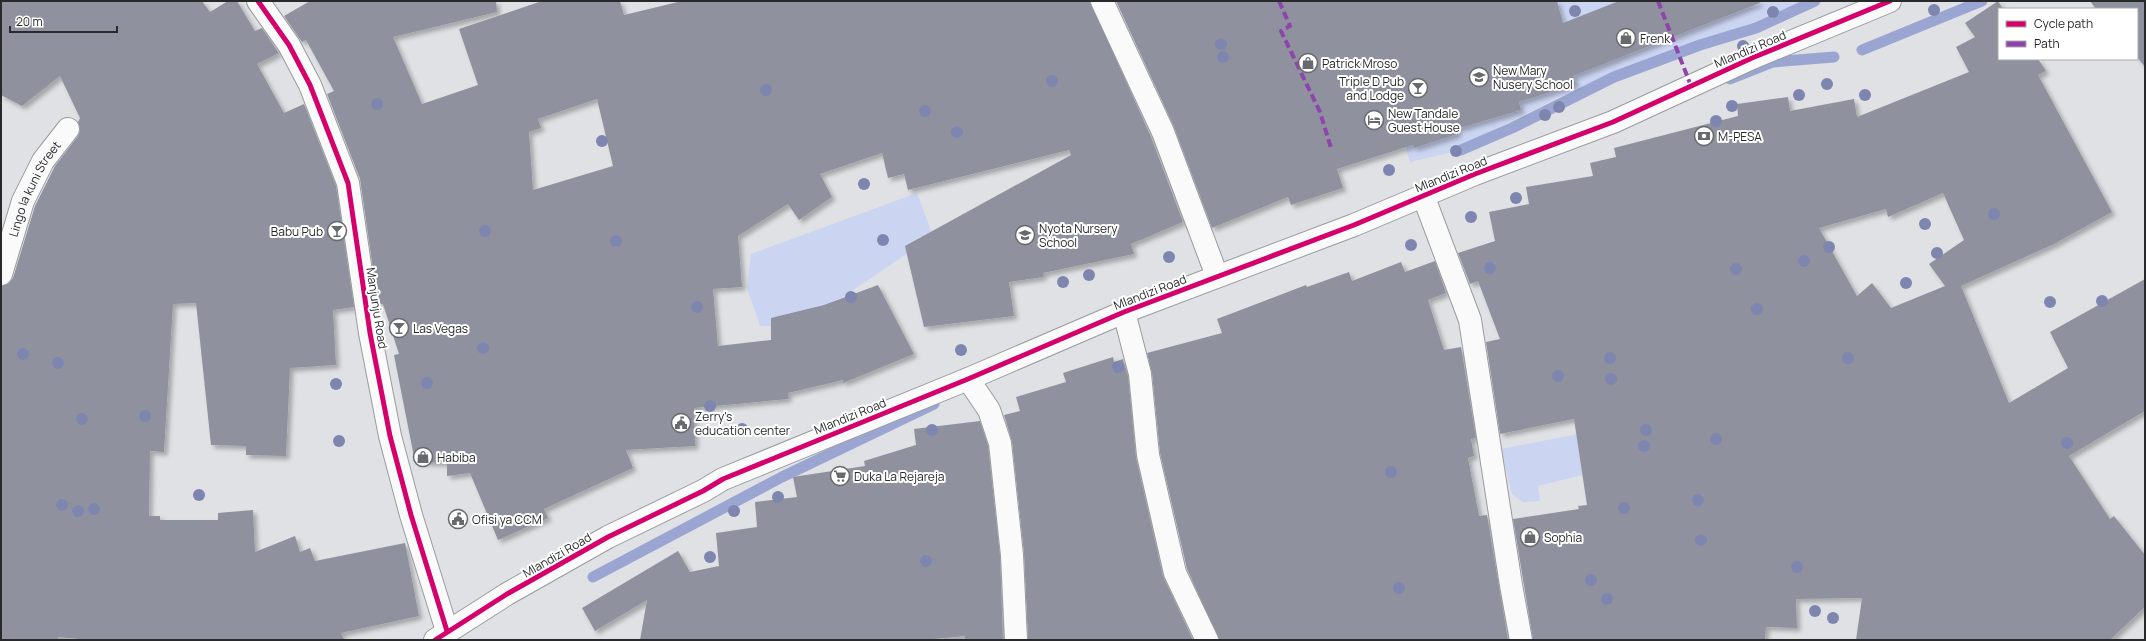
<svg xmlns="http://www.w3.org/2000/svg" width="2146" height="641" viewBox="0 0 2146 641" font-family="Manrope,sans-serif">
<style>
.green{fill:#cbd4f1}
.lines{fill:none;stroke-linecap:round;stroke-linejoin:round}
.stream{stroke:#9aa6d1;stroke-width:11}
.building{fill:#8f929e;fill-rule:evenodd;filter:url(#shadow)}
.minor-casing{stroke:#9a9b9d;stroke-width:24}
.minor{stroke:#fafafb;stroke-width:22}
.quiet{stroke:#8e44ad;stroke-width:4;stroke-dasharray:8 4;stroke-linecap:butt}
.cycleway-casing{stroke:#fff;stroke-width:8}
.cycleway{stroke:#d6006c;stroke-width:5}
.tree{fill:#7e86b0}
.labels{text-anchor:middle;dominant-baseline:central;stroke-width:4;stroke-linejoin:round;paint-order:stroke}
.poi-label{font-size:12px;fill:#28292b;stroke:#fff;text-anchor:start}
.street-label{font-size:12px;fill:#28292b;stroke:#fff}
</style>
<defs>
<filter id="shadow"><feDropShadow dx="3.5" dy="3.5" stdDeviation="2" flood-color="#0004"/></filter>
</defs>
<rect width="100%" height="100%" fill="#dfe1e4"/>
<path class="green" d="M1355,1H1803L1786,10L1557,98L1448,153L1410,162L1395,109Z
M917,193L933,236L800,326H760L747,288L751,254Z
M1579,434L1582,475L1538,486L1540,501L1523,502L1512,494L1501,449Z"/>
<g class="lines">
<path class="stream" d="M1862,50L1982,1
M1730,79L1773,62L1834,57
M1461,150L1512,128L1614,77L1700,45L1756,28L1815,1
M593,577L782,477L934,404"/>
</g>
<path class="building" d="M1,1H202L210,12L228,1H237L255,31L262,28L278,52L279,53L257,64L284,113L304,104L336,186L354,307L333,310L336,365L290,368L286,456L246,455V446L211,445L196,303L173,304L164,452L150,451L149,516H160V520H218V513L253,510L255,552L295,536L300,552L310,548L315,561L405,543L419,616L341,633L344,640H90L58,637V640H1V286L9,283L13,278L35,206L55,166L78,136L80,130L78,122L80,118L60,76L22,106L1,95Z
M310,1H496L497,12L393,37L422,104L478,85L459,29L542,1H620L624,15L682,1H1090L1151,137L1183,222L1131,244L1134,254L1043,273V277L1009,282L1014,316L924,327L905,246L1071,155L1069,150L908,190L904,174L888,178L882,153L820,174L832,197L799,220L788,204L738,236L742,287L713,289L718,346L771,340V318L824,305L878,285L914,354L843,383V380L788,393V399L694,408L695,446L626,450L633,468L544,509L548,518L498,540L470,473L447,476V463L415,462L394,355L399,354L383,304H378L360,179L327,94L334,91L306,40L302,42L284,16ZM597,99L613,166L533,190L529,132L541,128L538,119Z
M1116,1H1557L1563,23L1619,1H1759L1760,3L1573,76L1576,84L1519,102L1521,110L1457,129L1458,134L1414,148L1413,145L1337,169L1343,188L1291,205L1288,197L1212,228L1174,127Z
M1998,1L2003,9H1999V59H2038L2046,71L2038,75L2112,212L2054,244L1961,286L2009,403L2068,368L2050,332L2145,279V411L2069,456L2110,519L2114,516L2145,555V607L2110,640H1856L1862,598L1796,599L1797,628L1766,627L1765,640H1533L1513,519L1579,509L1578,506L1587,505L1574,419L1500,434L1486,342L1500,339L1478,281L1470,284L1458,253L1495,241L1489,212L1529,204L1526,187L1593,176L1590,163L1616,157L1614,148L1738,116L1737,104L1788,97L1790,111L1854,99L1857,117L1969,72L1956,47L1975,37L1965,23ZM1943,193L1964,240L1929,264L1945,286L1891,308L1872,283L1857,296L1819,228L1886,209L1888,217Z
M2090,1H2145V67L2137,57V9H2096Z
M1435,261L1446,293L1428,300L1444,350L1461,347L1476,438L1471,439L1474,456L1468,458L1479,516L1487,515L1508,640H1219L1187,569L1160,453L1152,373L1147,353L1222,333L1217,319L1306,285L1307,287L1349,272L1352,281L1401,262L1405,272Z
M1113,357L1114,362L1123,359L1128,376L1136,458L1163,576L1193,640H1028L1024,554L1012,442L1004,415L1020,411L1016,397L1066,382L1063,373Z
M980,421L988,446L1000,556L1003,640H965V636L923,640H640L647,600L595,631L582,608L678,551L690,572L719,566L716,533L757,527L755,502L797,497L793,477L865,466L864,461L916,445L914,429Z"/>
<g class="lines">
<defs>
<g id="minor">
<path d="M258,1L289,45L310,85L348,183L370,333L390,436L411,515L447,631"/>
<path d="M1102,1L1163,132L1217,276"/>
<path d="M1423,195L1470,320L1511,585L1521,640"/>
<path id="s1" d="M1,274L23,201L43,161L68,129"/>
<path d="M1124,312L1140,374L1148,455L1175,573L1207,640"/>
<path d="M968,379L989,410L1000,443L1012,555L1016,640"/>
<path d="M435,640L507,594L608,537L703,491L723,479L968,379L1124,312L1354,225L1475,174L1613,122L1752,58L1890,1"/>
</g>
</defs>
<use href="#minor" class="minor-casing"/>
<use href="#minor" class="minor"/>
<path class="quiet" d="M1279,1L1290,26L1281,31L1320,112L1331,148
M1658,1L1691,86"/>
<defs>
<path id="cycleway" d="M258,1L289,45L310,85L348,183L370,333L390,436L411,515L447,631
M435,640L507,594L608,537L703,491L723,479L968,379L1124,312L1354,225L1475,174L1613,122L1752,58L1890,1"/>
</defs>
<use href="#cycleway" class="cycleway-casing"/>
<use href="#cycleway" class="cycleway"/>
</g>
<g class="tree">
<circle cx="1934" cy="10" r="6"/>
<circle cx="1575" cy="11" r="6"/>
<circle cx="1773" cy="12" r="6"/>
<circle cx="1221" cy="44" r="6"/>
<circle cx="1743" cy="46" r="6"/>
<circle cx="1223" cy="57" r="6"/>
<circle cx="1052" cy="81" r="6"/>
<circle cx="1827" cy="84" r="6"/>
<circle cx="766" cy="90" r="6"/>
<circle cx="1799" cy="95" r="6"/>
<circle cx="1865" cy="95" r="6"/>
<circle cx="377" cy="104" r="6"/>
<circle cx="1732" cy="106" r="6"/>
<circle cx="1559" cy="107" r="6"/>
<circle cx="925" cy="111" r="6"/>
<circle cx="1545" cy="115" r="6"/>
<circle cx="1716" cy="121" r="6"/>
<circle cx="957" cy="132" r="6"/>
<circle cx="602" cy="141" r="6"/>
<circle cx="1456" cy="151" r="6"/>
<circle cx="1389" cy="170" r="6"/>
<circle cx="864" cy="184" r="6"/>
<circle cx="1516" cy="198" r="6"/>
<circle cx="1994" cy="214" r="6"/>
<circle cx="1471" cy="217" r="6"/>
<circle cx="1925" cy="224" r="6"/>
<circle cx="485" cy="231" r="6"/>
<circle cx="883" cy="240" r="6"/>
<circle cx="616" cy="241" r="6"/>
<circle cx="1411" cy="245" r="6"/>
<circle cx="1829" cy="247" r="6"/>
<circle cx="1937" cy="253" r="6"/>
<circle cx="1169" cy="257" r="6"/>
<circle cx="1804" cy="261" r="6"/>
<circle cx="1490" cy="268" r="6"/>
<circle cx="1736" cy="269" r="6"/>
<circle cx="1089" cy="275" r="6"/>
<circle cx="1063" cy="282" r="6"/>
<circle cx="1906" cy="283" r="6"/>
<circle cx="851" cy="297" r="6"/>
<circle cx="2102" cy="301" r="6"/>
<circle cx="2050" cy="302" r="6"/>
<circle cx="697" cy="307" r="6"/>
<circle cx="1757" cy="309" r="6"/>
<circle cx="483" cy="348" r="6"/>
<circle cx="961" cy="350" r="6"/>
<circle cx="23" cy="354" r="6"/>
<circle cx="1610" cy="358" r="6"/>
<circle cx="1848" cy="358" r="6"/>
<circle cx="58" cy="363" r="6"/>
<circle cx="1118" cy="367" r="6"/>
<circle cx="1558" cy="376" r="6"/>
<circle cx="1611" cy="379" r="6"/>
<circle cx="427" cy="383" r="6"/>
<circle cx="336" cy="384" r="6"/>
<circle cx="710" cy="406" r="6"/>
<circle cx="145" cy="416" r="6"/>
<circle cx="82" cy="419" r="6"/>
<circle cx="742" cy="429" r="6"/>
<circle cx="932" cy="430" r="6"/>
<circle cx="1646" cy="430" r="6"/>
<circle cx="1716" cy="439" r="6"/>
<circle cx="339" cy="441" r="6"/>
<circle cx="2067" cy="443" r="6"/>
<circle cx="1644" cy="446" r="6"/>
<circle cx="1391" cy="472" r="6"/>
<circle cx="199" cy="495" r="6"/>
<circle cx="778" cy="497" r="6"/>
<circle cx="1698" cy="500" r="6"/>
<circle cx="62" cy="505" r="6"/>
<circle cx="1624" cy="508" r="6"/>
<circle cx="94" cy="509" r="6"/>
<circle cx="78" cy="511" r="6"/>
<circle cx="734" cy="511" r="6"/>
<circle cx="1701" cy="540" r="6"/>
<circle cx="710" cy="557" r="6"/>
<circle cx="926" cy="561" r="6"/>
<circle cx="1797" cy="567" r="6"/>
<circle cx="1591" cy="580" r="6"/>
<circle cx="1399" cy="588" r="6"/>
<circle cx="1607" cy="599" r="6"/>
<circle cx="1815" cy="611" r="6"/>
<circle cx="1833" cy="618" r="6"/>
</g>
<defs>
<symbol id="shop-ring" viewBox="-11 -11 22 22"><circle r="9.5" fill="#fff" stroke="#68696c" stroke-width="1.5"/><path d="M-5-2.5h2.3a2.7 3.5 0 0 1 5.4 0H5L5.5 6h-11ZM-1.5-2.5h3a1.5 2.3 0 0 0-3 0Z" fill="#68696c"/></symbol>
<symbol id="school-ring" viewBox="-11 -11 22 22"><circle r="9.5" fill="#fff" stroke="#68696c" stroke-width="1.5"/><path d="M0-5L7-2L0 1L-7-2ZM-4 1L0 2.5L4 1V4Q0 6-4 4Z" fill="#68696c"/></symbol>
<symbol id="bar-ring" viewBox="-11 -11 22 22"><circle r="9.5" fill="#fff" stroke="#68696c" stroke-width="1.5"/><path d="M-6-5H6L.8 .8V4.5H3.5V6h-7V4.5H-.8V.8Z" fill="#68696c"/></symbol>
<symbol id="hotel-ring" viewBox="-11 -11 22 22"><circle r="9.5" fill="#fff" stroke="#68696c" stroke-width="1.5"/><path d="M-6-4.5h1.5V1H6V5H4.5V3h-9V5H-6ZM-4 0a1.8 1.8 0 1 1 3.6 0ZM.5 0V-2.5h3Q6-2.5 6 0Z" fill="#68696c"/></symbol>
<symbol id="bank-ring" viewBox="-11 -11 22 22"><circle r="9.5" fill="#fff" stroke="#68696c" stroke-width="1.5"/><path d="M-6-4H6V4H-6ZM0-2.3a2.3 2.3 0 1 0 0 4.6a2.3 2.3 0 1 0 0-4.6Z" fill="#68696c"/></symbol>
<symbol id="civic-ring" viewBox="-11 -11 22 22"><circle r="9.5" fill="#fff" stroke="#68696c" stroke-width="1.5"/><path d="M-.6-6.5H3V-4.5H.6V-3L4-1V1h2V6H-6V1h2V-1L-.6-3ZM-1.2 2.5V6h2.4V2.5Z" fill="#68696c"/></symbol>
<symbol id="supermarket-ring" viewBox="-11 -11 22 22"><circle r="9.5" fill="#fff" stroke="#68696c" stroke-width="1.5"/><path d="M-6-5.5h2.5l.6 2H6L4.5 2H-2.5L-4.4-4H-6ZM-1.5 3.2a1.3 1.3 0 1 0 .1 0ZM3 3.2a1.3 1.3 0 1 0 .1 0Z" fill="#68696c"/></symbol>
</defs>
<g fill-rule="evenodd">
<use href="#shop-ring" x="1615" y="27" width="22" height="22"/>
<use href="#shop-ring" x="1297" y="52" width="22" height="22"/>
<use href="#school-ring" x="1468" y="66" width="22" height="22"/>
<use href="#bar-ring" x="1407" y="77" width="22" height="22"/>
<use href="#hotel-ring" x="1363" y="109" width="22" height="22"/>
<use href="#bank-ring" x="1693" y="125" width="22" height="22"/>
<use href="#bar-ring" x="326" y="220" width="22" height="22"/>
<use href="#school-ring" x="1014" y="224" width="22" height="22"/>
<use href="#bar-ring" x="388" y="317" width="22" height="22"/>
<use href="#civic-ring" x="670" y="412" width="22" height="22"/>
<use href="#shop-ring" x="412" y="446" width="22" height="22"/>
<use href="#supermarket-ring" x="829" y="465" width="22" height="22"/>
<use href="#civic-ring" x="447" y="508" width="22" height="22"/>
<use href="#shop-ring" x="1519" y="526" width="22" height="22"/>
</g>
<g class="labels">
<g class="poi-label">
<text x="1640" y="38">Frenk</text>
<text x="1322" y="63">Patrick Mroso</text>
<text x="1493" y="70">New Mary<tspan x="1493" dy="14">Nusery School</tspan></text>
<text x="1404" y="81" text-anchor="end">Triple D Pub<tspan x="1404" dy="14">and Lodge</tspan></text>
<text x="1388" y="113">New Tandale<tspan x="1388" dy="14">Guest House</tspan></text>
<text x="1718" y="136">M-PESA</text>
<text x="1039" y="228">Nyota Nursery<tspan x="1039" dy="14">School</tspan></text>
<text x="323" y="231" text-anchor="end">Babu Pub</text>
<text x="413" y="328">Las Vegas</text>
<text x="695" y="416">Zerry's<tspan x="695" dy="14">education center</tspan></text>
<text x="437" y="457">Habiba</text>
<text x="854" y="476">Duka La Rejareja</text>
<text x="472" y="519">Ofisi ya CCM</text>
<text x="1544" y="537">Sophia</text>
</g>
<g class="street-label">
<text transform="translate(1750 49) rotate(-23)">Mlandizi Road</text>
<text transform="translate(1451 174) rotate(-22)">Mlandizi Road</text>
<text stroke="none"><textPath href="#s1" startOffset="92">Lingo la kuni Street</textPath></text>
<text transform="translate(1150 292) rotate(-21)">Mlandizi Road</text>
<text transform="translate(377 308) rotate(81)">Manjunju Road</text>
<text transform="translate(850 416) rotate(-22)">Mlandizi Road</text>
<text transform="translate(557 555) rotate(-30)">Mlandizi Road</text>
</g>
</g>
<rect width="2146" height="641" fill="none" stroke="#28292b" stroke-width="4"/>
<rect x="1998" y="8" width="140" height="52" fill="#ffffff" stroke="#a9a9aa"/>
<rect x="2006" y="21" width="20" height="6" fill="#d6006c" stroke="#a9a9aa"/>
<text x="2034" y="28" font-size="12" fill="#28292b">Cycle path</text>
<rect x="2006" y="41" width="20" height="6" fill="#8e44ad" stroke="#a9a9aa"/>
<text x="2034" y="48" font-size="12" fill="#28292b">Path</text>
<path d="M10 26v6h107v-6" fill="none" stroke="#28292b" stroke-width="2"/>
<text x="16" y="26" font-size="12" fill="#28292b" stroke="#ffffff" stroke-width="3" paint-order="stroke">20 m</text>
</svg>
